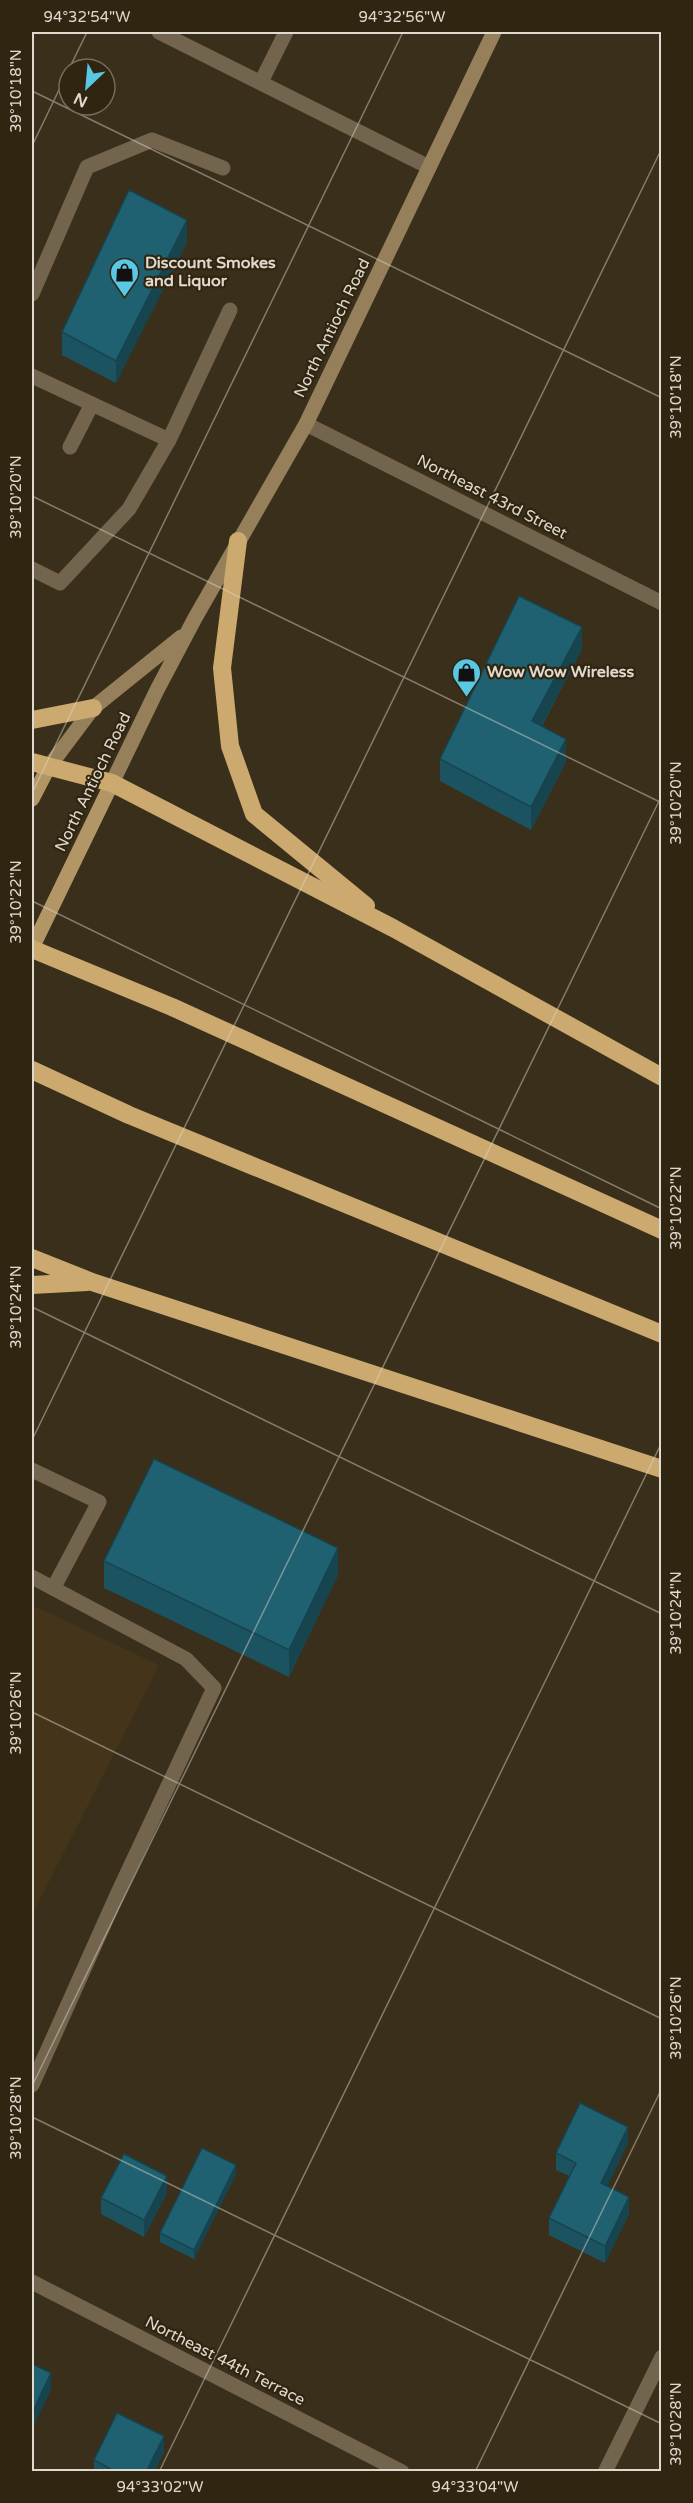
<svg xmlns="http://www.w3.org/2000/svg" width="693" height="2503" viewBox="0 0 693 2503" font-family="'Varela Round',sans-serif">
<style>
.built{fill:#44351a}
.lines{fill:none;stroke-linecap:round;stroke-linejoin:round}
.service{stroke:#72644d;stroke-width:15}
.minor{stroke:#72644d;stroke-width:15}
.secondary{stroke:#96805b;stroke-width:15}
.primary{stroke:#b29666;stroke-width:15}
.motorway{stroke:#cba96f;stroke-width:18}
.wall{fill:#1c5361}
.shaded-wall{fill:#16444f}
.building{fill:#206171;stroke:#16444f;stroke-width:1.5}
.ticks{fill:none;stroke:#e0d9cd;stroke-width:1.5;stroke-opacity:0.45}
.labels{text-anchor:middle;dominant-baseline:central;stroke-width:4.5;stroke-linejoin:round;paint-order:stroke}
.poi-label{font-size:16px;font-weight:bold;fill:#e0d9cd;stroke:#302511;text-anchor:start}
.street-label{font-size:16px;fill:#e0d9cd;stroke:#302511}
.neatline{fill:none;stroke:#e0d9cd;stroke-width:2}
.ticks-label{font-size:15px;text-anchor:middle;fill:#e0d9cd}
</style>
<rect width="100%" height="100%" fill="#3a2f1b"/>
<path class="built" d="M32,1605L159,1665L32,1915Z"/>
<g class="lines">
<path class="service" d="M261,82L286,32
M32,294L87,167L152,140L223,168
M32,376L169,440L230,310
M70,447L92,404
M32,569L60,583L129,509L169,440
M32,1470L99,1502L54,1587
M32,1577L186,1659L214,1688L117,1895L32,2085"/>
<path class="minor" d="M159,32L429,167
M306,424L662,603
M32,2282L402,2472
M605,2472L662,2357"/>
<path class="secondary" d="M48,768L93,708L181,637
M112,783L157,690L195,618L306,424L494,32"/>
<path class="primary" d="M32,799L48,768
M32,948L112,783"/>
<path class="motorway" d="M238,541L222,668L230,746L254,814L366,906
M32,720L93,708
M32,762L112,783L393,928L662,1077
M32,949L172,1007L662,1230
M32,1070L129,1115L662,1334
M32,1258L92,1282L662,1469
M32,1285L87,1282"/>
</g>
<path class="wall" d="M187,242L116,383L62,355V332Z
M582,649L542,726L566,762L531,830L440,781V759Z
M104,1561L338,1575L289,1677L104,1588Z
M628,2143L607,2186L629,2214L605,2263L549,2235V2218L569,2176L556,2170V2153Z
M236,2174L194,2259L160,2242V2233Z
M167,2193L144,2237L101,2214V2198Z
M164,2452L154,2472H94V2460Z"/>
<path class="shaded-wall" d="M187,220V242L116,383V361Z
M582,627V649L532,743V721Z
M566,739V762L531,830V807Z
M338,1548V1575L289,1677V1650Z
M628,2127V2143L601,2200V2183Z
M236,2165V2174L194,2259V2250Z
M167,2176V2193L144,2237V2220Z
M629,2197V2214L605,2263V2246Z
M51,2373V2390L32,2430V2413Z
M164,2436V2452L154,2472H146Z"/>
<path class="building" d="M129,190L187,220L116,361L62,332Z
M519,596L582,627L532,721L566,739L531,807L440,759Z
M154,1459L338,1548L289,1650L104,1561Z
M580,2103L628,2127L601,2183L629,2197L605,2246L549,2218L576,2163L556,2153Z
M202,2148L236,2165L194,2250L160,2233Z
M124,2154L167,2176L144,2220L101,2198Z
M32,2364L51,2373L32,2413Z
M117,2413L164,2436L146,2472H116L94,2460Z"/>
<path class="ticks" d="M69,69L87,32M32,91L662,398M32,146L69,69M32,496L662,803M32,793L403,32M32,901L662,1209M32,1307L662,1614M32,1440L662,148M32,1712L662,2019M32,2086L662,795M32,2117L662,2424M159,2472L662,1442M475,2472L662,2088"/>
<defs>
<symbol id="shop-pin" viewBox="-11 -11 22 30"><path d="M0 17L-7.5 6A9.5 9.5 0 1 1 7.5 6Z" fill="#59c8e4" stroke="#302511"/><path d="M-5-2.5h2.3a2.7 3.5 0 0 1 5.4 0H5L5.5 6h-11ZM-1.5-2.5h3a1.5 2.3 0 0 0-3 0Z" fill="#111"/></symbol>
</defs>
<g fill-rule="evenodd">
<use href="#shop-pin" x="108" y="256" width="33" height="45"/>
<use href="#shop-pin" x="450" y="656" width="33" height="45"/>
</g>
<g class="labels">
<g class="poi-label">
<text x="145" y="263">Discount Smokes<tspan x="145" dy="18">and Liquor</tspan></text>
<text x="487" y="672">Wow Wow Wireless</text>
</g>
<g class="street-label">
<text transform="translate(332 328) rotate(-64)">North Antioch Road</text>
<text transform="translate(492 497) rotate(27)">Northeast 43rd Street</text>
<text transform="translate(93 782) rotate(-64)">North Antioch Road</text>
<text transform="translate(225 2361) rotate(27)">Northeast 44th Terrace</text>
</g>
</g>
<rect width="693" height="2503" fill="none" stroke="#302511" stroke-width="66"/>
<g transform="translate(87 87) rotate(206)"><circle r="28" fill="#302511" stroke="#766d5c" stroke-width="1.5"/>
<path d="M0-4.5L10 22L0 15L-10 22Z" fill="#59c8e4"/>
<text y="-9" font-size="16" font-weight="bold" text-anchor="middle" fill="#e0d9cd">N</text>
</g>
<rect x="33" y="33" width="627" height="2437" class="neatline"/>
<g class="ticks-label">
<text x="87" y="22">94°32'54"W</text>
<text x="402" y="22">94°32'56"W</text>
<text transform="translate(16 91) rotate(-90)" y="5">39°10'18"N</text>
<text transform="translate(676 397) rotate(-90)" y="5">39°10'18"N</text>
<text transform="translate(16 497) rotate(-90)" y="5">39°10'20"N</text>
<text transform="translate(676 803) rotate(-90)" y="5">39°10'20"N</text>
<text transform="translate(16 902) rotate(-90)" y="5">39°10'22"N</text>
<text transform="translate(676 1208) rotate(-90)" y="5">39°10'22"N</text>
<text transform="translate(16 1307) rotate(-90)" y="5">39°10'24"N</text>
<text transform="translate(676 1613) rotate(-90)" y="5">39°10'24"N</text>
<text transform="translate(16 1713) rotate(-90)" y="5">39°10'26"N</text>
<text transform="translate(676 2018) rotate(-90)" y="5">39°10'26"N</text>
<text transform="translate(16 2118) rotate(-90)" y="5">39°10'28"N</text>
<text transform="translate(676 2424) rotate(-90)" y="5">39°10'28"N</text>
<text x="160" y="2492">94°33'02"W</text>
<text x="475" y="2492">94°33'04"W</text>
</g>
</svg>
